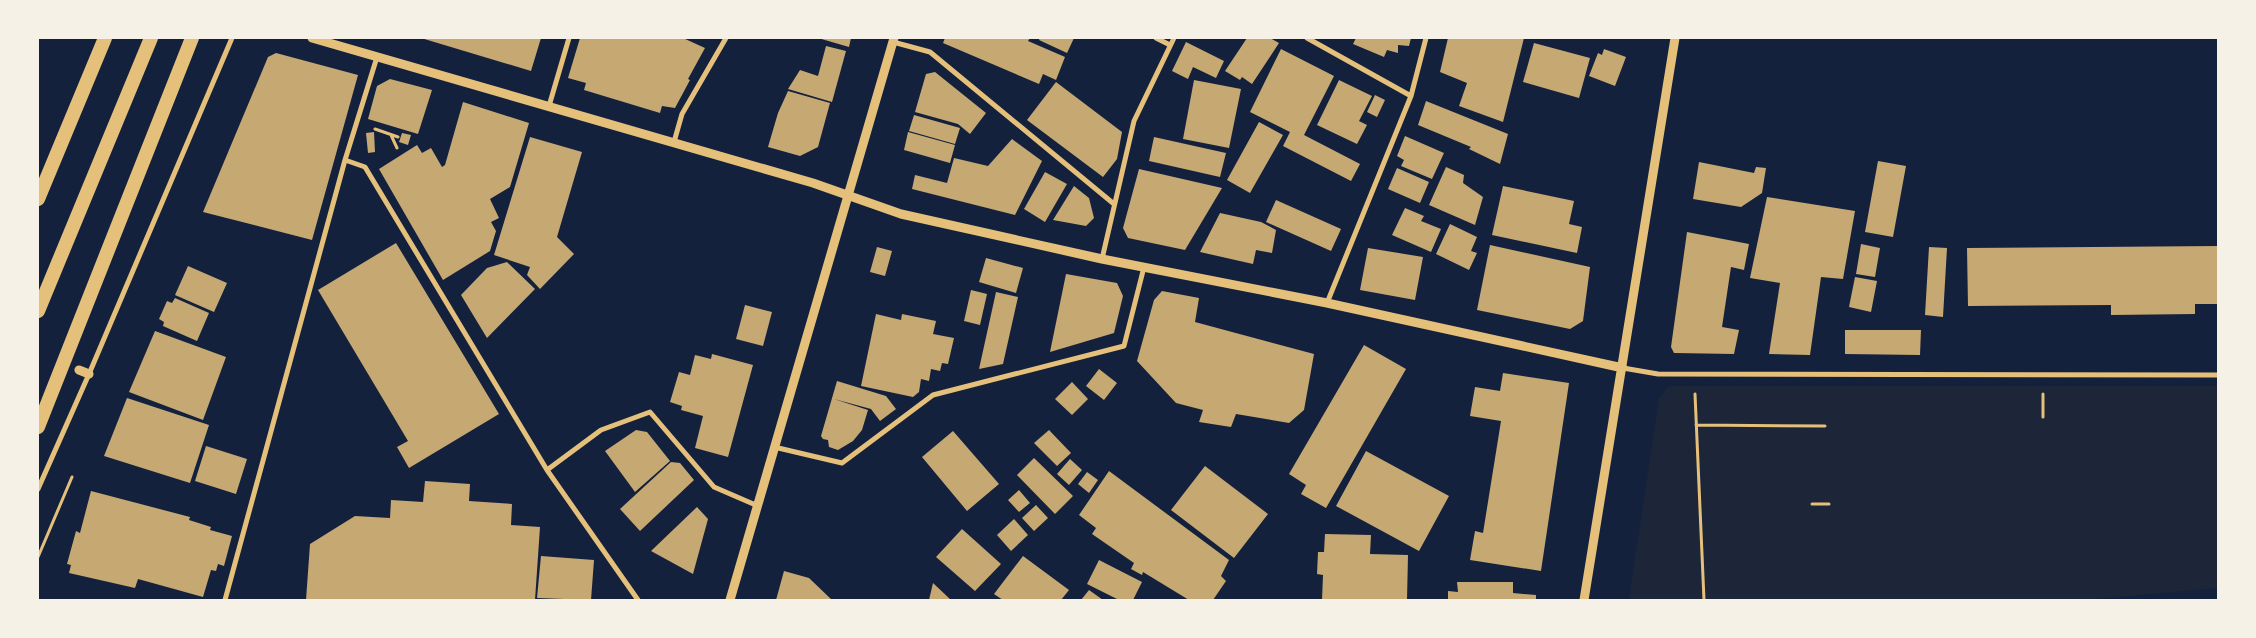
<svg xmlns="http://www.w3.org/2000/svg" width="2256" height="638" viewBox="0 0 2256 638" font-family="'PT Sans Narrow',sans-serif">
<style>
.green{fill:#1d2539}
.building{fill:#c6a872}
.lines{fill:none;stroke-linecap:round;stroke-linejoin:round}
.path{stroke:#e5c07b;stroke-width:3}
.minor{stroke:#e5c07b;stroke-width:5}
.tertiary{stroke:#e5c07b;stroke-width:9}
.trunk{stroke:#e5c07b;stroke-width:14}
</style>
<rect width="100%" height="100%" fill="#14213d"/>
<path class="green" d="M1669,386H2218V588L2083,600H1629L1659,398Z"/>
<path class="building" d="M421,38H541L531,71Z
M580,38H683L705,48L688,79L690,80L675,108L662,106L660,113L584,90L586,83L568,78Z
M818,38H851L849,47Z
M945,38H1030L1028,41L1065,57L1056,80L1043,74L1039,84L943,43Z
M1040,38H1074L1067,53L1039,40Z
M1247,38H1270L1279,43L1252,84L1242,77L1240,80L1225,71Z
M1356,38H1411L1409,46L1398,45V53L1387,50L1384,57L1353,44Z
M1448,38H1524L1503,122L1459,106L1467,83L1440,72Z
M1186,42L1224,61L1216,78L1193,67L1188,79L1172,71Z
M1534,43L1590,58L1579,98L1523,82Z
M826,46L846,51L832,102L788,89L800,70L818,76Z
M1281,49L1334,76L1304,135L1360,164L1351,181L1283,146L1290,132L1250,112Z
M1604,49L1626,57L1615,86L1589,76L1598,53L1602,55Z
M276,53L358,75L312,240L203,212L268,57Z
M935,72L986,113L970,134L958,124L915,112L926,74Z
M390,79L432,90L418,134L368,119L377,86Z
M1194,80L1241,89L1229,148L1183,139Z
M1339,80L1372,96L1359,121L1367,125L1357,144L1317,125Z
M1056,82L1122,132L1117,159L1103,177L1027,120Z
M788,91L830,103L818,147L800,156L768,147L778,113Z
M1375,95L1385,100L1377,117L1367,112Z
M1426,101L1508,134L1500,164L1469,149L1471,147L1418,125Z
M463,102L529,123L510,187L490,199L499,218L491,222L496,231L490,251L443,280L379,169L417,145L422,153L431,148L442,167L445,165Z
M914,115L960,128L955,144L909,131Z
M1259,122L1283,135L1250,193L1227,180Z
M374,132L375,152L368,153L366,133Z
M908,132L955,145L950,163L904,150Z
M402,133L411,135L408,145L399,142Z
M1405,136L1444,153L1432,179L1401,166L1404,160L1397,156Z
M530,137L582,152L557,237L574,254L540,289L527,275L530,267L494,255Z
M1154,137L1226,153L1220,177L1149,161Z
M1012,139L1042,161L1015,215L912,189L915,175L947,183L954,158L988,166Z
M1878,161L1906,166L1893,237L1865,232Z
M1699,162L1754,173L1756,167L1766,168L1762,193L1741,207L1693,199Z
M1446,167L1464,175L1463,183L1483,197L1475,225L1429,205Z
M1397,168L1429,182L1420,203L1388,189Z
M1139,169L1222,188L1185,250L1128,238L1123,228Z
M1045,172L1067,184L1045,222L1024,209Z
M1074,186L1089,198L1094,218L1086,226L1053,220Z
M1503,186L1574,201L1569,224L1582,227L1577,253L1492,235Z
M1767,197L1855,211L1843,279L1821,277L1810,355L1769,354L1780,283L1750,278Z
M1276,200L1341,229L1331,251L1266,222Z
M1405,208L1424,216L1421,221L1441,229L1431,252L1392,235Z
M1220,213L1261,222L1276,230L1272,253L1256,250L1253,264L1200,252Z
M1450,224L1477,237L1471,251L1477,253L1469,270L1436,254Z
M1687,232L1749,244L1744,270L1731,267L1722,327L1739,330L1734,354L1674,353L1671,347Z
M396,243L499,414L409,468L397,447L408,441L318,290Z
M1861,244L1880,248L1875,277L1856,274Z
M1490,245L1590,267L1583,321L1570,329L1477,310Z
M2218,246V304H2195V314L2111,315V305L1968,306L1967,248Z
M877,247L892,251L885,276L870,272Z
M1929,247L1947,248L1943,317L1925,315Z
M1368,248L1423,257L1415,300L1360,290Z
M986,258L1023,268L1016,293L979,282Z
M507,262L535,289L487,338L461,295L487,268Z
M188,266L227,283L214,312L175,295Z
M1066,274L1117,283L1123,296L1114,333L1050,352Z
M1855,277L1877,281L1871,312L1849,307Z
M971,290L987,294L980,325L964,321Z
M1162,291L1199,298L1195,322L1314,354L1304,410L1289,423L1236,414L1231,427L1199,422L1203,410L1176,403L1137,361L1154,300Z
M996,292L1018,297L1003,364L979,369Z
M175,298L209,313L197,341L163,326L164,322L159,319L167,301L172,303Z
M745,305L772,312L763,346L736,339Z
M876,314L901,320L902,314L936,321L933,334L954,338L948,364L942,363L940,371L931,369L929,381L921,379L919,392L913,397L861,386Z
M1845,330H1921L1920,355L1845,354Z
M155,331L226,357L203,420L129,392Z
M1364,345L1406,369L1326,508L1301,494L1306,485L1289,474Z
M712,354L753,365L728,457L695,448L703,416L681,410L682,406L670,402L679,372L690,375L695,355L711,359Z
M1099,369L1117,383L1104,400L1086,386Z
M1503,373L1569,383L1541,571L1470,560L1475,531L1483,533L1501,421L1470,416L1475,387L1500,391Z
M837,381L886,396L896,409L880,421L871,409L834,399L868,410L862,430L853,441L838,450L829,447L828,440L823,439L821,436Z
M1072,382L1088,399L1072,415L1055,399Z
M127,398L209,425L190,483L104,456Z
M636,430L647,432L670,461L635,492L605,451Z
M1049,430L1071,453L1057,466L1034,443Z
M953,431L999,484L967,511L922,457Z
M206,446L247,459L236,494L195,481Z
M1366,451L1449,496L1419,551L1336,506Z
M1034,458L1073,496L1055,514L1017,475Z
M1070,459L1082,470L1069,485L1057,474Z
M671,462L680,463L694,480L640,531L620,509Z
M1205,466L1268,514L1234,558L1171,510Z
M1109,471L1229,560L1221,576L1226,581L1213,600H1189L1143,572L1142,575L1131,569L1134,563L1092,534L1096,528L1079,515Z
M1087,472L1098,480L1089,493L1078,484Z
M425,481L470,484L469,501L512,504L511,525L540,527L535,600H306L310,544L355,516L390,518L391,500L423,502Z
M1019,490L1030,503L1019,512L1008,500Z
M91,491L190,517L189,520L211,527L210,530L232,536L224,566L218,564L216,571L211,570L203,597L138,579L135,588L69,573L71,565L67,564L76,531L80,533Z
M1036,505L1048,518L1034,531L1022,518Z
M697,507L708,519L693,574L651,551Z
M1014,519L1028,535L1011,551L997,535Z
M962,529L1001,564L975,591L936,557Z
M1325,534L1371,535L1370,554L1408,555L1407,600H1322L1323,575L1317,574L1318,552H1324Z
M541,556L594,560L591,600L537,598Z
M1023,556L1069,590L1061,600H1003L994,594Z
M1099,560L1142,582L1133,600H1119L1087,584Z
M784,571L809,578L832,600H776Z
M1457,582H1513V593L1536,595V600H1448V591L1458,592Z
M933,583L951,600H929Z
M1089,590L1103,600H1081Z"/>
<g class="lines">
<path class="path" d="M375,129L398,137
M391,135L397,148
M1695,394L1704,600
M2043,394V417
M1696,425L1825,426
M1812,504H1829
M38,557L72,477"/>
<path class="minor" d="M1156,38L1170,45
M1307,38L1411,96
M893,42L930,52L1114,204
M549,106L569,38
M674,142L682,114L726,38
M345,160L365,167L547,470L638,600
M1102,259L1134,121L1174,38
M1327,303L1411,96L1426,38
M1623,368L1658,374L2218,375
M774,447L842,463L933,395L1124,346L1144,267
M547,470L601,430L650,412L714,487L758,506
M38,489L89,374L232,38
M225,600L345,160L377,57"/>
<path class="tertiary" d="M312,38L813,183L901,214L1102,259L1327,303L1623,368
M79,370L89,374
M730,600L894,38
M1584,600L1675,38"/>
<path class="trunk" d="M38,199L105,38
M38,311L151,38
M38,427L192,38"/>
</g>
<rect width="2256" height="638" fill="none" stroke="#f6f1e7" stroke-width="78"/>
</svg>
